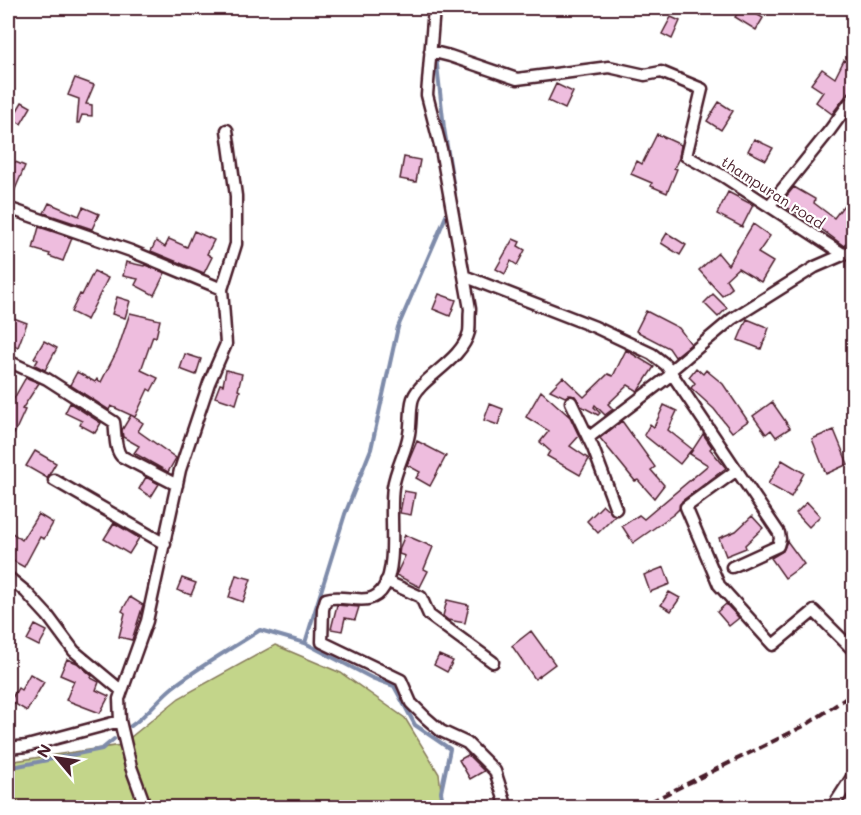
<svg xmlns="http://www.w3.org/2000/svg" width="861" height="815" viewBox="0 0 861 815" font-family="Mali,sans-serif">
<style>
.green{fill:#c3d58a;stroke:#867a5a;stroke-width:1.5}
.lines{fill:none;stroke-linecap:round;stroke-linejoin:round}
.stream{stroke:#7e8baa;stroke-width:4}
.building{fill:#eebdde;stroke:#4a1f2b;stroke-width:1.5}
.street-casing{stroke:#4a1f2b;stroke-width:15}
.street{stroke:#fff;stroke-width:10}
.rail{stroke:#4a1f2b;stroke-width:4;stroke-dasharray:9 4.5;stroke-linecap:butt}
.labels{text-anchor:middle;dominant-baseline:central;stroke-width:4.5;stroke-linejoin:round;paint-order:stroke}
.street-label{font-size:15px;fill:#4a1f2b;stroke:#fff}
</style>
<rect width="100%" height="100%" fill="#fff"/>
<filter id="ink" filterUnits="userSpaceOnUse"><feTurbulence type="fractalNoise" baseFrequency=".0167" numOctaves="2"/><feDisplacementMap in="SourceGraphic" scale="12" xChannelSelector="R" yChannelSelector="G"/><feConvolveMatrix kernelMatrix="1 2 1 2 8 2 1 2 1" color-interpolation-filters="sRGB"/></filter>
<g filter="url(#ink)">
<path class="green" d="M275,645L341,673L405,718L439,774L443,807L8,808V762L121,745L179,698Z"/>
<g class="lines">
<path class="stream" d="M436,56L444,128L455,195L453,199
M305,643L345,514L371,449L398,327L449,209
M131,726C147,715 158,699 173,687C200,666 231,649 260,630L305,643L372,678L394,686L415,725L450,749L441,792L444,808
M8,768L102,749L114,739"/>
</g>
<path class="building" d="M741,8H746L763,18L756,30L735,17Z
M671,17L680,21L672,39L662,34Z
M844,60L854,65V90L848,93L832,114L816,102L823,92L811,84L822,69L835,78Z
M75,78L94,85L86,104L92,105V116L82,115L79,123H77L79,99L68,95Z
M556,84L573,92L565,109L548,101Z
M22,102L31,107L21,124L12,119Z
M719,102L733,111L721,130L707,121Z
M657,134L681,145L679,158L674,168L677,169L667,193L651,186L652,183L631,174L637,161L642,164Z
M754,139L773,148L766,160L748,151Z
M404,157L420,160L416,182L400,179Z
M8,159L25,166L10,201H8Z
M794,187L815,199L814,203L834,218L847,201L854,206V233L844,246L805,217L780,204Z
M728,192L753,205L742,227L717,214Z
M49,203L79,216L83,207L99,214L92,229L44,213Z
M753,224L770,236L758,253L773,262L761,282L738,268L726,279L732,288L722,296L699,270L718,253L728,265Z
M39,227L72,238L63,261L49,256L50,254L33,249Z
M194,231L214,240L207,254L212,257L204,273L151,251L156,241L165,247L169,239L187,247Z
M667,233L686,245L680,255L661,243Z
M513,239L520,242L518,246L525,250L517,265L511,261L505,274L496,269Z
M126,262L144,266L145,265L165,273L154,295L135,285L138,279L123,276Z
M94,271L108,278L87,320L71,312L80,294L82,295Z
M439,294L456,300L450,316L433,309Z
M713,294L727,308L718,317L704,303Z
M117,297L130,301L125,318L112,314Z
M646,311L679,328L691,344L675,357L669,348L636,331Z
M130,313L160,320L156,337L153,336L141,370L158,378L151,391L148,389L135,417L111,406L109,410L70,385L77,372L95,382L97,379L101,382L118,349Z
M11,317L27,323L18,347L8,343V326Z
M747,319L769,328L761,349L738,340Z
M44,341L57,348L45,370L35,365L38,360L34,358Z
M626,350L654,367L638,391L628,385L608,404L613,409L605,415L595,405L594,407L600,413L598,415L581,406L575,396L568,395L565,397L550,390L563,377L584,397L608,374L613,376Z
M185,354L201,359L196,375L180,369Z
M696,368L703,374L706,370L723,384L748,421L732,432L714,409L691,388L695,383L689,377Z
M226,370L242,374L238,390L240,391L236,404L215,397L220,384L223,385Z
M27,378L39,383L22,409L25,410L14,434L8,431V409L25,379Z
M541,391L570,417L579,436L570,446L589,459L580,475L547,456L550,451L540,442L549,431L526,417Z
M772,402L790,428L776,437L771,430L766,434L753,416Z
M70,403L101,423L95,433L80,425L82,421L65,413Z
M490,404L503,409L498,425L484,420Z
M664,405L677,411L668,430L692,449L680,464L644,435L650,424L654,427Z
M131,415L143,423L138,431L176,458L168,472L134,453L139,446L123,437L122,430Z
M622,421L655,467L651,470L664,485L654,498L638,480L635,481L600,438Z
M834,430L848,464L826,474L812,439Z
M703,434L712,447L710,449L726,468L682,501L679,509L674,514L633,543L622,526L639,515L644,519L708,465L690,454Z
M417,441L446,456L430,486L416,478L420,472L407,465Z
M35,451L56,463L47,478L26,466Z
M782,460L804,473L791,497L768,484Z
M146,477L159,484L151,497L139,489Z
M404,491L415,493L411,515L400,513Z
M807,502L820,516L809,527L796,513Z
M603,505L615,516L598,533L587,521Z
M38,514L53,523L44,539L40,537L24,567L8,558V530L22,540Z
M752,516L763,528L745,545L746,548L726,556L719,538L736,531Z
M114,523L139,538L129,554L104,539Z
M405,535L433,547L424,569L428,571L420,587L396,575L405,556L399,554L400,547Z
M787,541L804,564L785,578L771,558L783,551Z
M664,567L670,584L650,592L644,575Z
M236,575L251,579L243,602L229,597Z
M182,578L196,583L191,595L177,590Z
M669,592L680,598L671,611L661,605Z
M130,597L143,605L132,640L119,637L125,613L122,611Z
M447,600L469,605L465,623L448,620L443,616Z
M726,604L739,618L729,626L717,612Z
M337,605L359,607L355,620L345,618L342,631L331,629Z
M35,625L47,631L39,646L27,640Z
M531,631L555,664L535,679L512,646Z
M439,655L453,661L447,672L434,665Z
M67,659L77,663L92,676L91,678L99,682L96,690L109,696L100,713L66,700L74,681L60,675Z
M30,674L44,682L27,711L10,701L18,688L21,690Z
M468,755L484,771L470,779L459,760Z"/>
<g class="lines">
<defs>
<path id="street" d="M434,8L427,95L441,149L470,309C469,316 470,325 469,332C461,363 416,379 412,402C410,413 411,424 409,434C406,452 396,468 393,487C389,514 398,565 384,587C371,610 346,593 326,599L323,609L322,642L401,680L411,703L426,718L441,731L467,743L495,771L507,808
M430,51L450,56L517,79L609,67L645,75L661,72L702,89L686,156L723,176L843,254
M769,206L830,130L854,97
M8,208L131,251L222,289L236,244V196L227,130
M464,276L595,327L652,354L666,365L779,533L780,539L778,546L732,567
M8,361L47,379L114,422C116,433 114,447 121,456L177,485
M670,371L732,319L815,267L854,250
M571,402L593,448L616,509
M588,438L672,374
M737,470L686,507L719,585L773,645L814,611L853,650
M54,480L165,544
M8,577L26,592L48,616L74,651L122,691
M386,581L421,597L429,615L493,662
M8,748L27,746L120,721
M146,808L131,767L120,721L119,699L147,621L180,470L209,383L226,344L222,289
M832,808L854,774"/>
</defs>
<use href="#street" class="street-casing"/>
<use href="#street" class="street"/>
<path class="rail" d="M638,808L806,725L854,693"/>
</g>
</g>
<g class="labels">
<g class="street-label">
<text transform="translate(773 192) rotate(33)">thampuran road</text>
</g>
</g>
<rect width="861" height="815" fill="none" stroke="#fff" stroke-width="30"/>
<rect x="15" y="15" width="831" height="785" fill="none" stroke="#4a1f2b" stroke-width="2" filter="url(#ink)"/>
<g transform="translate(57 758) rotate(299)" stroke="#ffffff" stroke-width="4.5" paint-order="stroke">
<path d="M0-4.5L10 22L0 15L-10 22Z" fill="#4a1f2b"/>
<text y="-9" font-size="16" font-weight="bold" text-anchor="middle" fill="#4a1f2b">N</text>
</g>
</svg>
